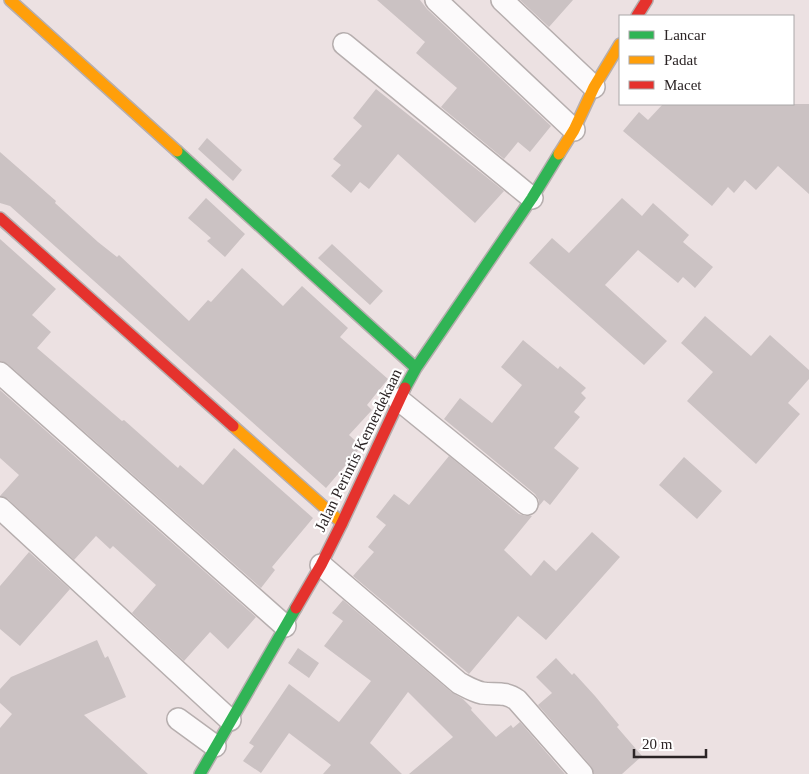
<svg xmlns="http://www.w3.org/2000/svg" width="809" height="774" viewBox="0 0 809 774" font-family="Georgia,serif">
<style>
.building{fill:#cbc2c3}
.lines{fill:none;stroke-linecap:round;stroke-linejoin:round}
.street-casing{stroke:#b6aeae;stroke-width:24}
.fast-casing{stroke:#b6aeae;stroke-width:14}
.slow-casing{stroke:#b6aeae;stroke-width:14}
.jam-casing{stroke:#b6aeae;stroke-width:14}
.street{stroke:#fcfafb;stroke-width:21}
.fast{stroke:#30b455;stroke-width:11}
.slow{stroke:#ff9f0a;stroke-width:11}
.jam{stroke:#e5322d;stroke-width:11}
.labels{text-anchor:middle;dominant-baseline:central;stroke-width:4.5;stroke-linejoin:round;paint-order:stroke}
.street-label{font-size:16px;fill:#2b2425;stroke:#fff}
</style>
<rect width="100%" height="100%" fill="#ece1e2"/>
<path class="building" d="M377,0H420L427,9L551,126L530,152L518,142L504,159L441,107L457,88L416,53L425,42Z
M520,0H573L549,27Z
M376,89L504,191L475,223L398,154L369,189L360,182L351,193L331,176L341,165L333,159L362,126L353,118Z
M663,104H809V194L778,166L756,190L745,180L734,193L728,187L712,206L623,131L639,112L648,120Z
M207,138L242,170L233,181L198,149Z
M0,152L56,201L55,203L98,242L117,257L119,255L189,321L208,300L211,302L242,268L283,306L302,286L348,328L340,337L388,379L367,405L372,410L349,435L360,445L357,452L326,488L10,206L0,203Z
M206,198L245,234L225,257L207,241L211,238L188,218Z
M622,198L642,216L653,203L689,235L683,242L713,267L695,288L683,277L678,283L638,250L605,285L667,341L644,365L529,263L552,238L569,253Z
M0,239L56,289L32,315L51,332L37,348L122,421L124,420L178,468L180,465L203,485L234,448L313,518L272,567L275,570L261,588L8,364L0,361Z
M332,244L383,291L370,305L318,258Z
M705,316L751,356L770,335L809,370V379L788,403L800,414L756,464L687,401L713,372L681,343Z
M523,340L558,369L560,366L586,388L581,393L586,398L574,412L580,417L554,448L579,468L550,505L544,500L539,506V500L535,494L444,419L460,398L492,423L522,385L501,367Z
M0,390L256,617L228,649L210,632L184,661L132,613L156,585L113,546L110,549L96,536L74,560L8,499L0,496L19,475L0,458Z
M449,456L519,514L526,516H532L504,550L531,576L544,560L556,571L592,532L620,557L546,640L518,616L469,674L353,576L374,552L368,547L386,525L376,517L394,494L409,505Z
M684,457L722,491L697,519L659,485Z
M29,552L70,589L20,646L0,629V586Z
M343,600L451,692L463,699L472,708L471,710L496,737L511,725L513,728L520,722L565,774H409L453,737L408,692L370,743L402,774H323L331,765L289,733L261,773L243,761L254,746L249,743L289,684L339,722L371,681L324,646L343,621L332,613Z
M97,640L105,658L108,656L126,697L84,715L148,774H0V728L12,714L0,703V689L11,677Z
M298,648L319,663L309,678L288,663Z
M556,658L572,675L574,673L595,696L619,725L617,727L642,756L622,774H594L591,766L538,705L552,693L536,677Z"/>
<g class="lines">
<defs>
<path id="street" d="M436,0L574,130
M502,0L594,87
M344,44L532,198
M0,373L285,626
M398,399L527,504
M0,508L230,720
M321,565L459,683C467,687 473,691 482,693C495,695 505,691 517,700L582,774
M178,719L215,746"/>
<path id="fast" d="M177,151L416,368
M405,388L416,368L532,198L559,154
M200,774L296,608"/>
<path id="slow" d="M10,0L177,151
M559,154L574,130L594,87L620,44
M233,426L342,523"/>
<path id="jam" d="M637,16L647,0
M0,218L233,426
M296,608L321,565L342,523L405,388"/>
</defs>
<use href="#street" class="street-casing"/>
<use href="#fast" class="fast-casing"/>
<use href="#slow" class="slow-casing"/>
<use href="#jam" class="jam-casing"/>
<use href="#street" class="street"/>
<use href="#fast" class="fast"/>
<use href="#slow" class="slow"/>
<use href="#jam" class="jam"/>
</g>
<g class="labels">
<g class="street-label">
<text transform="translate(358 450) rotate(-64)">Jalan Perintis Kemerdekaan</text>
</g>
</g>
<rect x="619" y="15" width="175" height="90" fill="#ffffff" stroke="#aaa7a8"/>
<rect x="629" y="31" width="25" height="8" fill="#30b455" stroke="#aaa7a8"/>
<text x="664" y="40" font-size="15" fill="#2b2425">Lancar</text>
<rect x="629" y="56" width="25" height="8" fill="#ff9f0a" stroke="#aaa7a8"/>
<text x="664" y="65" font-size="15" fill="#2b2425">Padat</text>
<rect x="629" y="81" width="25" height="8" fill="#e5322d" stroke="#aaa7a8"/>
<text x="664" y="90" font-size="15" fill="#2b2425">Macet</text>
<path d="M634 749v8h72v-8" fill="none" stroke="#2b2425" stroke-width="2.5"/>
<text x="642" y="749" font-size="15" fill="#2b2425" stroke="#ffffff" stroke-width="4" paint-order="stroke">20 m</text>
</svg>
